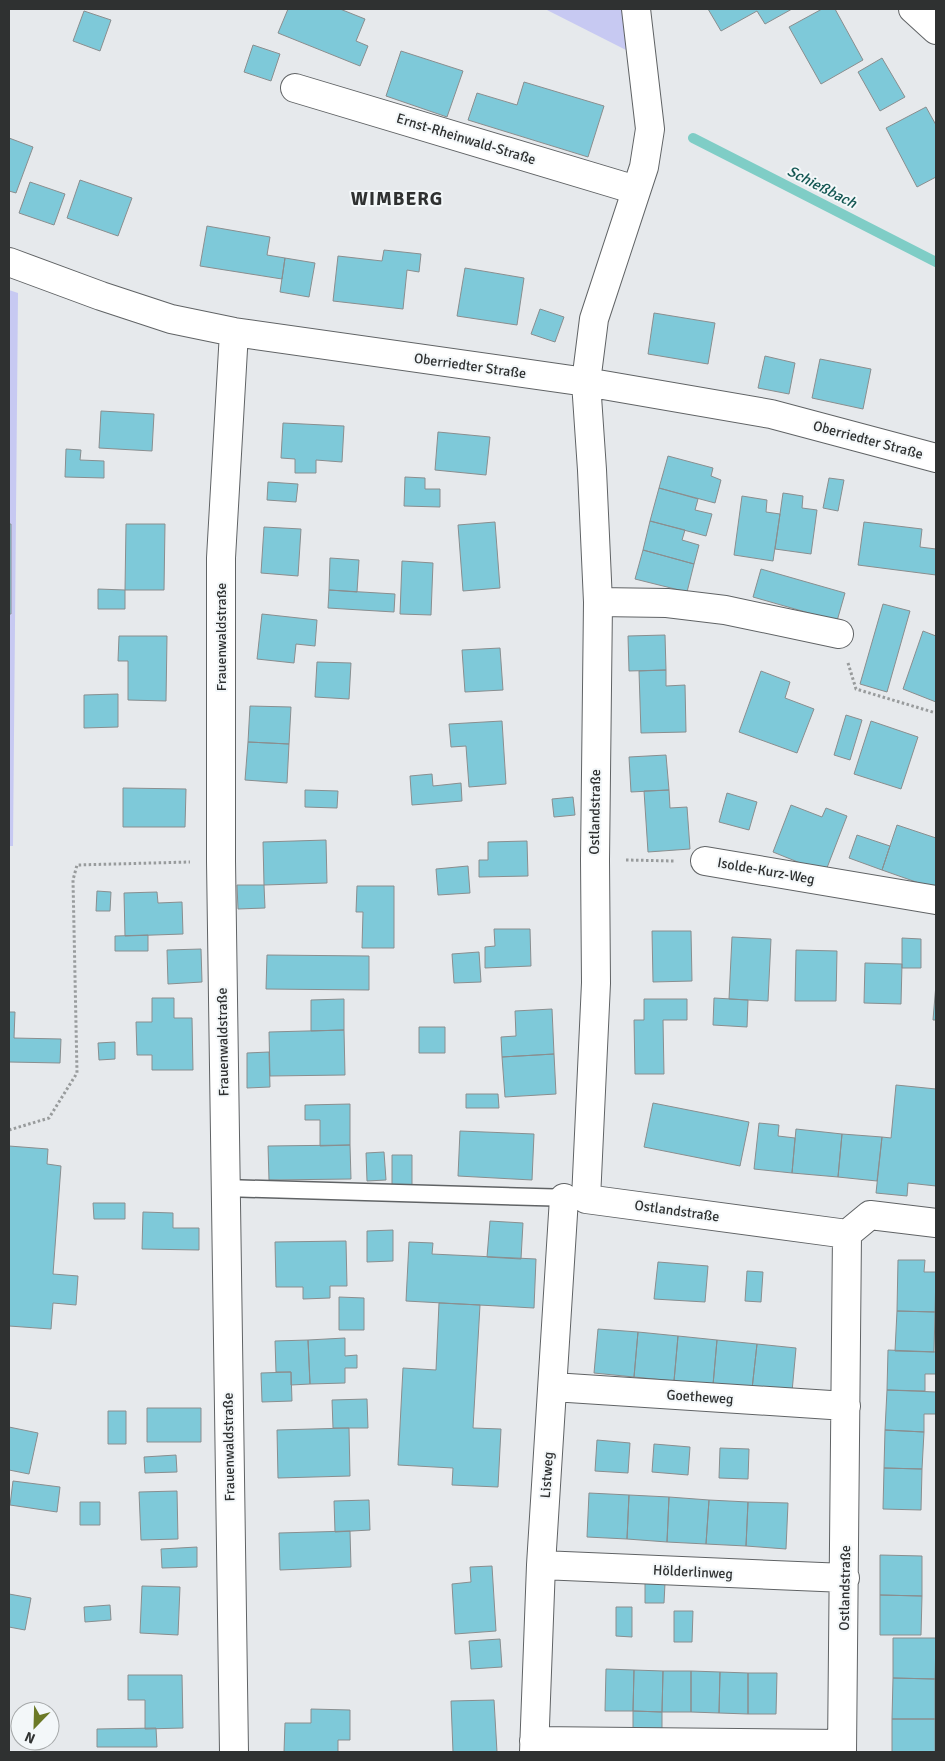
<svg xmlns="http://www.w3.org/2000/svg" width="945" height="1761" viewBox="0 0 945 1761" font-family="Signika,sans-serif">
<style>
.green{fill:#c7c9f2}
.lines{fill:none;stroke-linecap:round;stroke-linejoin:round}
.stream{stroke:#7fcdc6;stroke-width:10}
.building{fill:#7ec9d9;stroke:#8a8e8f}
.lane-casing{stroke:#606365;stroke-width:19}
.street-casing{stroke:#606365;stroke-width:30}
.path{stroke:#989b9c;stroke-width:3;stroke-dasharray:2.5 2.5;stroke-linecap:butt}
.lane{stroke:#fff;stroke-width:16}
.street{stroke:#fff;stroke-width:28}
.labels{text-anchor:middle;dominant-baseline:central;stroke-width:4;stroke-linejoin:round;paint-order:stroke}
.street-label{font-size:14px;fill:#2f3131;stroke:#f3f7f9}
.water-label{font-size:15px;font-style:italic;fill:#135652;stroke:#f3f7f9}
.district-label{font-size:19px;font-weight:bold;letter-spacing:1px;fill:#2f3131;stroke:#f3f7f9}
</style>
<rect width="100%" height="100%" fill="#e6e9ec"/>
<path class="green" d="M545,9H622L626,50Z
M9,290L18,293L13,846H9Z"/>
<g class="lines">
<path class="stream" d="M693,138L936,262"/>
</g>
<path class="building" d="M288,9H340L365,19L356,41L368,46L360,66L278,33Z
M708,9H792L765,24L757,11L721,31Z
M822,9H835L863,60L821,84L789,27Z
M84,11L111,20L100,51L73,41Z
M253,45L280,54L271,81L244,72Z
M401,51L463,71L447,117L386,96Z
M882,58L905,97L880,111L858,72Z
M524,82L604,106L588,157L468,120L477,93L517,105Z
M926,107L936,125V177L917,187L886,128Z
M9,138L33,147L16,193L9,191Z
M80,180L132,198L118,236L67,218Z
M30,182L65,194L54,225L19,213Z
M207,226L270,237L267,255L285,258L282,279L200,266Z
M384,250L421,254L419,272L407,270L403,309L333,301L338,256L382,261Z
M285,258L315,263L309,297L280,292Z
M465,268L524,278L517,325L457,316Z
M540,309L564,317L555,342L531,334Z
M654,313L715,323L708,364L648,354Z
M765,356L795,363L789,394L758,388Z
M820,359L871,369L863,409L812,398Z
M101,411L154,414L152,451L99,448Z
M283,423L344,426L342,462L316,460V473H295V459L281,458Z
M438,432L490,437L486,475L435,470Z
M66,449L81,450L80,460L104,461V478L65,477Z
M668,456L713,468L711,476L721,480L715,503L659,488Z
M405,477L425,478V489H440V507L404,506Z
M829,478L844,480L838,511L823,508Z
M268,482L298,484L296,502L267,500Z
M659,488L698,499L695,510L712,514L706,536L650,521Z
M783,493L803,496L802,508L817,510L811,554L775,549Z
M742,496L767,500L766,512L780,514L773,561L734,555Z
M650,521L685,530L682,540L699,545L694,564L643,550Z
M495,522L500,588L463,591L458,525Z
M864,522L922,529L920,547L936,549V575L858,565Z
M9,524H11V614H9Z
M126,524H165L164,590H125Z
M264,527L301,529L298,576L261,573Z
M643,550L694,564L687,592L635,579Z
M330,558L359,560L357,592L329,590Z
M402,561L433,563L431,615L400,614Z
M761,569L845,593L837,621L753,597Z
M98,589L125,590V609H98Z
M329,590L395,594L394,612L328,608Z
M883,604L910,611L887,692L860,684Z
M262,614L317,620L315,646L296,644L294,663L257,659Z
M923,631L936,636V702L903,689Z
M665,635L666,670L629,671L628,636Z
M119,636H167L166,701L128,700V661H118Z
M500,648L503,690L465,692L462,650Z
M317,662L351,663L349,699L315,697Z
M666,670V686L685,685L686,732L641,733L639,671Z
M761,671L790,682L785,698L814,709L797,753L739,732Z
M118,694V727L84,728V695Z
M250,706L291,707L289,744L248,742Z
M846,715L862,720L850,760L834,755Z
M502,721L506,784L469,787L466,746L451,747L449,724Z
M871,721L918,737L901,789L854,774Z
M248,742L289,744L287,783L245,780Z
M666,755L669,790L631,792L629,757Z
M432,774L433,786L461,783L462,801L412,805L410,776Z
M123,788L186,789L185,827H123Z
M305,790L338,791L337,808L305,807Z
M669,790L670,808L687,807L690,849L648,852L644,791Z
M727,793L757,802L749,830L719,822Z
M573,797L575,815L554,817L552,799Z
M791,805L822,817L826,808L847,816L825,873L773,852Z
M897,825L936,838V889L882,870Z
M857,835L890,846L882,870L849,858Z
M326,840L327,883L264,885L263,842Z
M527,841L528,876L479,877V860H488V842Z
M468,866L470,893L438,895L436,869Z
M237,885H264L265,908L238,909Z
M357,886H394V948H362L363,912H356Z
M97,891L111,892L110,911H96Z
M157,892L158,903L182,902L183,934L125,936L124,893Z
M494,929H530L531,966L485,968V947L495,946Z
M652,931H691L692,981L653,982Z
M148,935V951H115V936Z
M732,937L771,939L768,1001L729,999Z
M902,938L921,939V968H902Z
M201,949L202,982L168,984L167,950Z
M796,950L837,951L836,1001H795Z
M479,952L481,982L454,983L452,954Z
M267,955L369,956V990L266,989Z
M865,963L902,964L901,1004L864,1003Z
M936,984V1020H933Z
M152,998H174V1018H192L193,1070H152V1055H137L136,1022H152Z
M714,998L748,1000L747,1027L713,1025Z
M344,999V1030L311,1031V1000Z
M644,999H687V1020H663L664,1074H635L634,1020H644Z
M552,1009L554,1054L502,1057L501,1037L516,1036L515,1011Z
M9,1012H15L14,1038L61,1039L60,1063L9,1062Z
M419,1027H445V1053H419Z
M344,1030L345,1075L270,1076L269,1032Z
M115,1042V1059L99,1060L98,1043Z
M269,1052L270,1087L247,1088V1053Z
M554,1054L556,1094L505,1097L502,1057Z
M896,1085L936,1089V1186L908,1183L907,1196L876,1193L882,1137L891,1138Z
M466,1094H498L499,1108H466Z
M653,1103L749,1122L740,1166L644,1147Z
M350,1104V1145L320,1146V1120H305V1105Z
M759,1123L779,1125L778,1136L795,1138L792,1173L754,1169Z
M796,1129L842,1134L838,1177L792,1173Z
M460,1131L534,1134L532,1180L458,1176Z
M842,1134L882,1137L877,1181L838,1177Z
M350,1145L351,1179L269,1180L268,1146Z
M9,1146L48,1149L47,1164L61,1166L53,1274L78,1276L76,1305L53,1303L51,1329L9,1326Z
M384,1152L386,1180L367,1181L366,1153Z
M392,1155H412V1186L392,1185Z
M93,1203H125V1219H94Z
M143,1212L173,1213V1228H199V1250L142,1249Z
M490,1221L523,1223L521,1259L487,1257Z
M393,1230V1261L367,1262V1231Z
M346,1241L347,1286H330V1298L303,1299V1287H276L275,1242Z
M409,1242L433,1243L432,1254L536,1259L534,1308L406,1301Z
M898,1260H925L924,1272H936L935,1312L897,1311Z
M658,1262L708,1266L705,1302L654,1299Z
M747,1271L763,1272L761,1302L745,1301Z
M339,1297L364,1298V1330H339Z
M439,1303L480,1305L473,1428L501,1429L498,1487L452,1485L453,1468L398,1465L403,1368L436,1370Z
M897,1311L935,1312L934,1352L895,1351Z
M598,1329L638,1332L634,1377L594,1373Z
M638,1332L678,1336L674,1381L634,1377Z
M678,1336L717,1340L713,1385L674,1381Z
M345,1338V1356L357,1355V1368H345V1383L310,1384L308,1340Z
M308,1340L310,1384L291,1385V1372H276L275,1341Z
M717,1340L757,1344L752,1389L713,1385Z
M757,1344L796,1348L792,1392L752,1389Z
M888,1350L936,1352V1374H925V1391L887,1390Z
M291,1372L292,1401L262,1402L261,1373Z
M887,1390L936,1392V1414H924V1432L885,1430Z
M367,1399L368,1428H333L332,1400Z
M147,1408H201V1442H147Z
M108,1411H126V1444H108Z
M9,1427L38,1433L29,1474L9,1470Z
M349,1428L350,1476L278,1478L277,1430Z
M885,1430L924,1432L922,1469L884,1468Z
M597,1440L630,1443L628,1473L595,1471Z
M654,1444L690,1447L688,1475L652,1472Z
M720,1448L749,1449L748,1479L719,1478Z
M176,1455L177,1472L145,1473L144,1457Z
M884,1468L922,1469L921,1510L883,1509Z
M13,1481L60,1487L57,1512L10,1505Z
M177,1491L178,1539L141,1540L139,1492Z
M589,1493L629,1495L627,1539L587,1537Z
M629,1495L669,1497L667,1542L627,1539Z
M669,1497L709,1500L706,1544L667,1542Z
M369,1500L370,1530L335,1532L334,1501Z
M709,1500L748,1502L746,1546L706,1544Z
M80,1502H100V1525H80Z
M748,1502L788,1503L786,1549L746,1546Z
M350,1531L351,1567L280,1570L279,1533Z
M197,1547V1567L162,1568L161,1549Z
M880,1555L922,1556V1596L880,1595Z
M492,1566L496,1631L455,1634L452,1584L471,1582L470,1567Z
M645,1582L665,1583L664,1603H645Z
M142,1586L180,1587L178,1635L140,1633Z
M9,1594L31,1598L25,1630L9,1627Z
M880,1595L922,1596L921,1635H880Z
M110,1605L111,1620L85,1622L84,1607Z
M616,1607H632V1637L616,1636Z
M674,1611H693L692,1642H674Z
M893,1638H936L935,1679L893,1678Z
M500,1639L502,1667L471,1669L469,1641Z
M606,1669L634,1670L633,1711H605Z
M634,1670L663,1671L662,1712L633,1711Z
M663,1671H691V1712H662Z
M691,1671L720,1672L719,1713L691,1712Z
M720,1672L748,1673V1714L719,1713Z
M748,1673H777L776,1714H748Z
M128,1675H182L183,1728L145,1729V1700H128Z
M893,1678L935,1679V1719H892Z
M494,1700L497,1752H453L451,1701Z
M311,1709L350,1710V1740H338V1752H284L285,1723H311Z
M633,1711L662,1712V1735L633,1734Z
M892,1719H935V1752H892Z
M156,1728L157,1747H97V1729Z"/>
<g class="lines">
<defs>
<path id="lane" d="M225,1188L573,1198"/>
<path id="street" d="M636,9L650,129L644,167L594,319L586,382L592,470L598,602L595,860L596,983L586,1199L847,1234L842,1752
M913,9L936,30
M295,88L636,190
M9,262L101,296L171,319L234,332L586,382L771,414L936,458
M598,602L667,603L725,610L839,634
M705,861L936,900
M847,1234L870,1215L936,1223
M553,1387L846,1406
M541,1565L845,1578
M534,1741L842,1744
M234,1752L221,861V558L234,332
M534,1752L541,1565L564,1198"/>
</defs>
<use href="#lane" class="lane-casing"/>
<use href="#street" class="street-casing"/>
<path class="path" d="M848,663L856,689L936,713
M626,860L674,861
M9,1130L49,1118L77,1073L73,880L77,865L190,862"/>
<use href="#lane" class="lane"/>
<use href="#street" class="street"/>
</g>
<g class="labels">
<g class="street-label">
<text transform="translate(466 139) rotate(17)">Ernst-Rheinwald-Straße</text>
<text transform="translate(470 366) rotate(8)">Oberriedter Straße</text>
<text transform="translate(868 440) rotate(15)">Oberriedter Straße</text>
<text transform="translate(221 637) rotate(-90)">Frauenwaldstraße</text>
<text transform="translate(595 812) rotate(-89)">Ostlandstraße</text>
<text transform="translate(766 871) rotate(10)">Isolde-Kurz-Weg</text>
<text transform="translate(223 1042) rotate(-91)">Frauenwaldstraße</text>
<text transform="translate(677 1211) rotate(8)">Ostlandstraße</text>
<text transform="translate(700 1397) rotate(4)">Goetheweg</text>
<text transform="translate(229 1447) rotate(-91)">Frauenwaldstraße</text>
<text transform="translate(547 1475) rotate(-86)">Listweg</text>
<text transform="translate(693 1572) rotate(3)">Hölderlinweg</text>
<text transform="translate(845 1588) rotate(-89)">Ostlandstraße</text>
</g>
<g class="water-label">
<text transform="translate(822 187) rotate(27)">Schießbach</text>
</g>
<g class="district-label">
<text x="397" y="199">WIMBERG</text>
</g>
</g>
<rect width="945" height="1761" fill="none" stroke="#2f3131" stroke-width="20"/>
<g transform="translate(35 1726) rotate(203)"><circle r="24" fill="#f3f7f9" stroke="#a5a8a9"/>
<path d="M0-4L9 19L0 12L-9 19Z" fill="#6b7926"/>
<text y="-8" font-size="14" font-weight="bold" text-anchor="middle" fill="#2f3131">N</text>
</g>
</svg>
